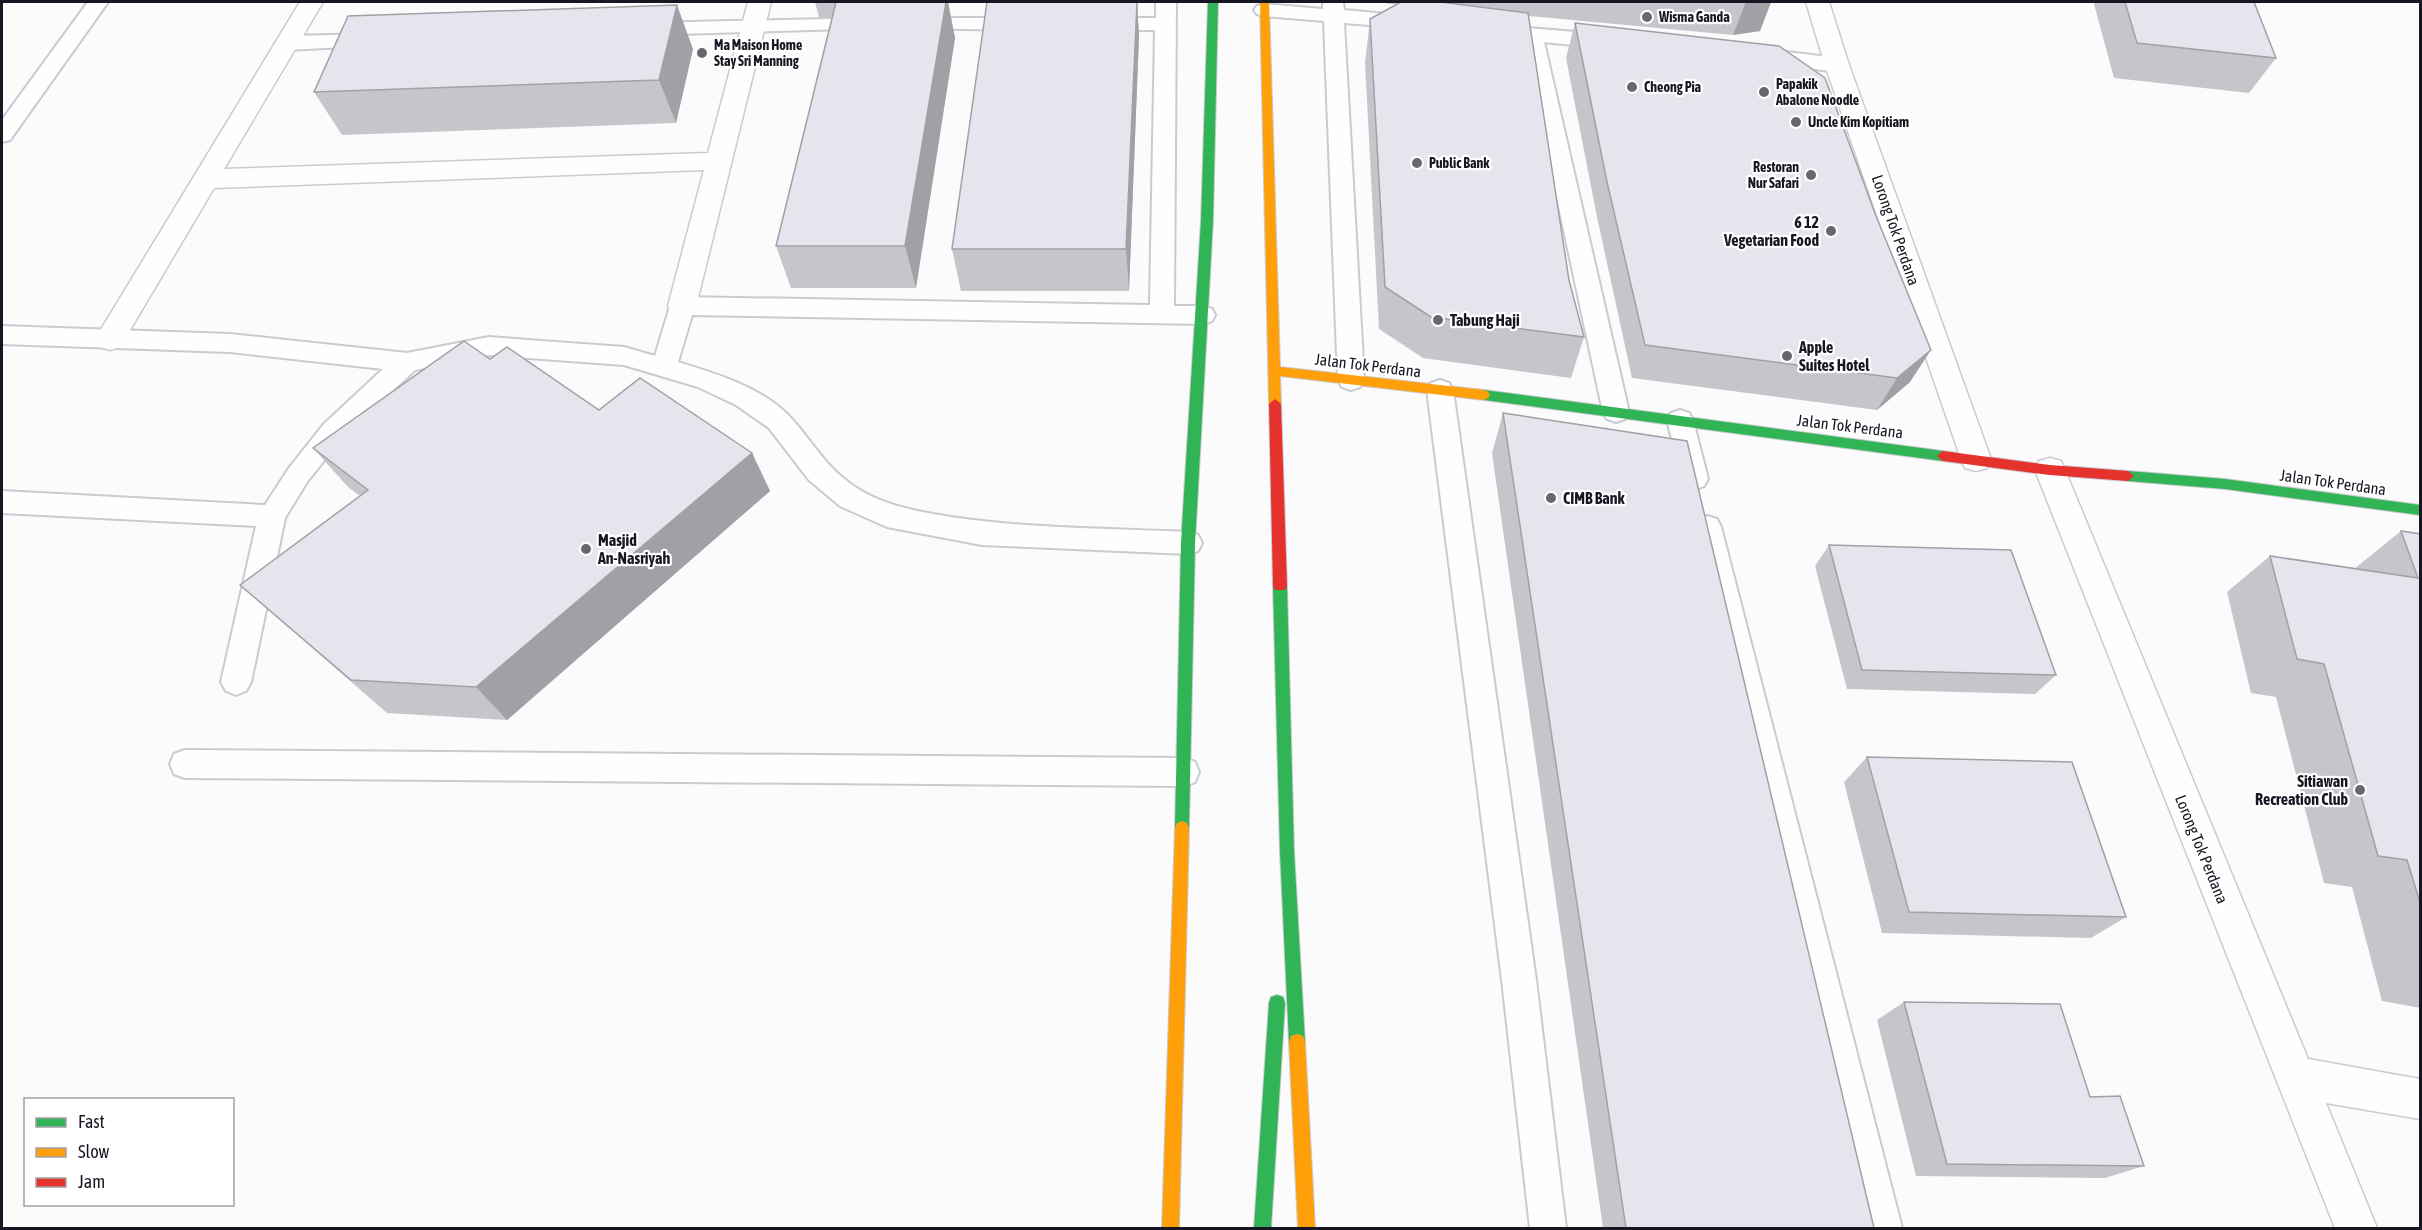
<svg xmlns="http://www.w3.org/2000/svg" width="2422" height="1230" viewBox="0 0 2422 1230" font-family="'Asap Condensed',sans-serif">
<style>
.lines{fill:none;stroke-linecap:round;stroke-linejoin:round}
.lane-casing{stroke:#cacbd1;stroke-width:4}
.street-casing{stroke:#cacbd1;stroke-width:3}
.fast-casing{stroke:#cacbd1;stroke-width:2}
.slow-casing{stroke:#cacbd1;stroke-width:2}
.jam-casing{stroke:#cacbd1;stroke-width:2}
.lane{fill:#fefefe;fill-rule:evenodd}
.street{fill:#fefefe;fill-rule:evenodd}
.fast{fill:#30b455;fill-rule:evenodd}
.slow{fill:#ff9f0a;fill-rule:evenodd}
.jam{fill:#e5322d;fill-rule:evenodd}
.wall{fill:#c5c6cc}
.shaded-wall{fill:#a0a1a6}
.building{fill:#e5e6ed;stroke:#a0a1a6;stroke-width:1.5}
.poi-dot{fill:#67676f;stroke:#fff;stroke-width:2}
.labels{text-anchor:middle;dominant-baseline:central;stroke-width:4.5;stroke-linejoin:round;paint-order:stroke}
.far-poi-label{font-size:14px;font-weight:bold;fill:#171723;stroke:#fff;text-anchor:start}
.poi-label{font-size:16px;font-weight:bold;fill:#171723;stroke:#fff;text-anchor:start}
.street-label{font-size:16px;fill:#171723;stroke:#fff}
</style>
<rect width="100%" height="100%" fill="#fbfbfb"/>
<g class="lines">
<defs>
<path id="lane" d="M88,2H108L10,140L2,142V120Z
M1156,2H1176L1174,306H1203L1212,309L1215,315L1212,321L1203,324L692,315L678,362C714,373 761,387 788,415C814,442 825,469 860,490C883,504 907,509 933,514C1017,529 1103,528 1188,532L1198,535L1202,543L1198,551L1188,554L982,545L887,527L840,506L809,480L769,428L736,405L698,387L624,365L489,355L415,370L342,438L307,482L285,518L251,682L246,691L236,695L226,691L221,682L256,526L2,513V491L265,505L289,468L324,424L383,369L230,352L2,344V326L230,334L407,353L489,337L624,347L655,356L670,306L673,300L682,297L1150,305L1155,30H1099L1092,28L1089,24L1092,20L1099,18H1156Z
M1323,2H1343L1344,10L1408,16L1415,18L1418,22L1415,26L1408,28L1344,23L1364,380L1360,387L1351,390L1342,387L1338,380L1324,21L1264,16L1257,14L1254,10L1257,6L1264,4L1323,9Z
M870,18L877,20L880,24L877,28L646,35L639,34L636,29L639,24L646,23Z
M913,18H1023L1030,20L1033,24L1030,28L1023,30L906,28L903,24L906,20Z
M1493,25L1611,35L1618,37L1621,42L1618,47L1611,49L1544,42L1629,412L1625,419L1616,422L1607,419L1603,412L1523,40L1486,36L1483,31L1486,26Z
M375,34L382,35L385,40L382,45L287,50L280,48L277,43L280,38L287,36Z
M1761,49L1837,58L1844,60L1848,65L1844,70L1837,72L1754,61L1750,56L1754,51Z
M1440,380L1449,383L1453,390L1536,980L1566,1228H1530L1502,980L1427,390L1431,383Z
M1680,410L1689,413L1693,420L1708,479L1704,486L1695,490L1686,486L1682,479L1667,420L1671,413Z
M1707,516L1717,519L1721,527L1902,1228H1866L1693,527L1697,519Z
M185,750L1184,758L1195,762L1199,772L1195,782L1184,786L185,778L174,774L170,764L174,754Z"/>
<path id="street" d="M300,2H323L224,169L708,153L748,2H771L696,306L692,313L682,316L672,313L668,306L704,170L214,188L120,347L110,350L100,347L96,339L100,331Z
M1806,2H1829L1849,65L1991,459L1987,468L1976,471L1965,468L1961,459L1825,65Z
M2050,458L2061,461L2065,470L2308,1059L2420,1079V1119L2326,1103L2377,1228H2335L2035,470L2039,461Z"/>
<path id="fast" d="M1208,2H1218L1213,221L1195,543L1189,828L1187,833L1182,835L1177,833L1175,828L1181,543L1201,221Z
M1484,390L1943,451L1949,456L1943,461L1484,400L1478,395Z
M2128,471L2225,479L2420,505V515L2225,489L2128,481L2122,476Z
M1280,580L1285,582L1287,586L1294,851L1305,1042L1303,1048L1297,1050L1291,1048L1289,1042L1280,851L1273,586L1275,582Z
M1277,995L1283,997L1285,1003L1271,1228H1254L1269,1003L1271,997Z"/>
<path id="slow" d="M1260,2H1269L1280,367L1484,390L1488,392L1490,395L1488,398L1484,400L1280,376L1281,404L1279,407H1271L1269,404Z
M1182,821L1187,823L1189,828L1179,1228H1162L1175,828L1177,823Z
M1297,1034L1303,1036L1305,1042L1315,1228H1298L1289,1042L1291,1036Z"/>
<path id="jam" d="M1275,399L1281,404L1287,586L1285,590H1275L1273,586L1269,404Z
M1943,451L2050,465L2128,471L2134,476L2128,481L2050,475L1943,461L1937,456Z"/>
</defs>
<use href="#lane" class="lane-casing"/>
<use href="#street" class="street-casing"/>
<use href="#fast" class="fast-casing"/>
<use href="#slow" class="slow-casing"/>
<use href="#jam" class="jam-casing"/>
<use href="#lane" class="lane"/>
<use href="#street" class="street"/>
<use href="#fast" class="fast"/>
<use href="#slow" class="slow"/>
<use href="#jam" class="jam"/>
</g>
<path class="wall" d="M815,2H948L955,38L916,288H791L776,246L832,17H819Z
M987,2H1137L1139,36L1129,291H961L952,249Z
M1384,2H1771L1760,31L1733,35L1529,16L1569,280L1584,337L1571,378L1423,358L1379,329L1365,63L1370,19L1396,4H1388Z
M2096,2H2254L2276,58L2249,93L2114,78L2094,4Z
M1575,23L1910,382L1877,410L1632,378L1597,217L1566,58Z
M693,49L676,123L342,135L314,92Z
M490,359L599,410L752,453L770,491L507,720L387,713L280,620L240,585L360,496L348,487L313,448Z
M1503,413L1874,1228H1603L1492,453Z
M2401,531L2421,534V1008L2382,1001L2352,887L2324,883L2276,697L2251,693L2227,592L2270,556L2354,569Z
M1829,545L2056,675L2035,694L1847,689L1815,566Z
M1867,757L2126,917L2091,938L1882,933L1844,782Z
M1904,1002L2090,1097L2144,1166L2105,1178L1916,1176L1877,1020Z"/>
<path class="shaded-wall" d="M946,2H948L955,38L916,288L905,246Z
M1137,2L1139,36L1129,291L1126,249Z
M1746,2H1771L1760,31L1733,35Z
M677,5L693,49L676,123L659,80Z
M1931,350L1910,382L1877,410L1897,378Z
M752,453L770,491L507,720L476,687Z"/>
<path class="building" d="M836,2H946L905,246H776Z
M987,2H1137L1126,249H952Z
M1401,2H1440L1528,13L1569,280L1584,337L1431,317L1385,287L1370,19Z
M2125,2H2254L2276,58L2137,43Z
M677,5L659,80L314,92L348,16Z
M1575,23L1779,46L1825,78L1876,216L1931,350L1897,378L1645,345L1607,182Z
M464,341L490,359L507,347L599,410L640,378L752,453L476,687L351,680L240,585L368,490L313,448Z
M1503,413L1687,441L1874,1228H1626Z
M2401,531L2421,534V906L2407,860L2378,856L2324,664L2297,659L2270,556L2418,578Z
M1829,545L2011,550L2056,675L1862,670Z
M1867,757L2072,762L2126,917L1909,912Z
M1904,1002L2060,1004L2090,1097L2120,1096L2144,1166L1947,1164Z"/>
<g class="poi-dot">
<circle cx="1647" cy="17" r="6"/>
<circle cx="702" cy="53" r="6"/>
<circle cx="1632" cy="87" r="6"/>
<circle cx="1764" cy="92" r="6"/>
<circle cx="1796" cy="122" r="6"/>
<circle cx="1417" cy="163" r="6"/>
<circle cx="1811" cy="175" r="6"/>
<circle cx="1831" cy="231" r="6"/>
<circle cx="1438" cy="320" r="6"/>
<circle cx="1787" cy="356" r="6"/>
<circle cx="1551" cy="498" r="6"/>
<circle cx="586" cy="549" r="6"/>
<circle cx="2360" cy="790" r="6"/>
</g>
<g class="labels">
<g class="far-poi-label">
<text x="1659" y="17">Wisma Ganda</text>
<text x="714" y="45">Ma Maison Home<tspan x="714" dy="16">Stay Sri Manning</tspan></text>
<text x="1776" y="84">Papakik<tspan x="1776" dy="16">Abalone Noodle</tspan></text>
<text x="1644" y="87">Cheong Pia</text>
<text x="1808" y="122">Uncle Kim Kopitiam</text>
<text x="1429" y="163">Public Bank</text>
<text x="1799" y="167" text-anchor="end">Restoran<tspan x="1799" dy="16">Nur Safari</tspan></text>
</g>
<g class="poi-label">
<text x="1819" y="222" text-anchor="end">6 12<tspan x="1819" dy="18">Vegetarian Food</tspan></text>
<text x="1450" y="320">Tabung Haji</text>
<text x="1799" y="347">Apple<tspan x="1799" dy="18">Suites Hotel</tspan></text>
<text x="1563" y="498">CIMB Bank</text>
<text x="598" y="540">Masjid<tspan x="598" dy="18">An-Nasriyah</tspan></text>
<text x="2348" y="781" text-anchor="end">Sitiawan<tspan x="2348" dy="18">Recreation Club</tspan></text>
</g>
<g class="street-label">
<text transform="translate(1896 230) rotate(71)">Lorong Tok Perdana</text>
<text transform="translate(1368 365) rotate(7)">Jalan Tok Perdana</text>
<text transform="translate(1850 426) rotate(7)">Jalan Tok Perdana</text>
<text transform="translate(2333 482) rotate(8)">Jalan Tok Perdana</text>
<text transform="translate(2202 849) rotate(68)">Lorong Tok Perdana</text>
</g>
</g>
<rect width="2422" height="1230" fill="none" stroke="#171723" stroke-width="6"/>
<rect x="24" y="1098" width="210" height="108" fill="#ffffff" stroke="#a2a2a7" stroke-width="1.5"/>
<rect x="36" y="1118" width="30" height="9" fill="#30b455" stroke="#a2a2a7" stroke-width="1.5"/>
<text x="78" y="1128" font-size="18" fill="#171723">Fast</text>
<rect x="36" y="1148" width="30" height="9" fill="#ff9f0a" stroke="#a2a2a7" stroke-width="1.5"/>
<text x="78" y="1158" font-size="18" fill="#171723">Slow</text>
<rect x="36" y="1178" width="30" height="9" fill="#e5322d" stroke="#a2a2a7" stroke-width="1.5"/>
<text x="78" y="1188" font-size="18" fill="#171723">Jam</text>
</svg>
